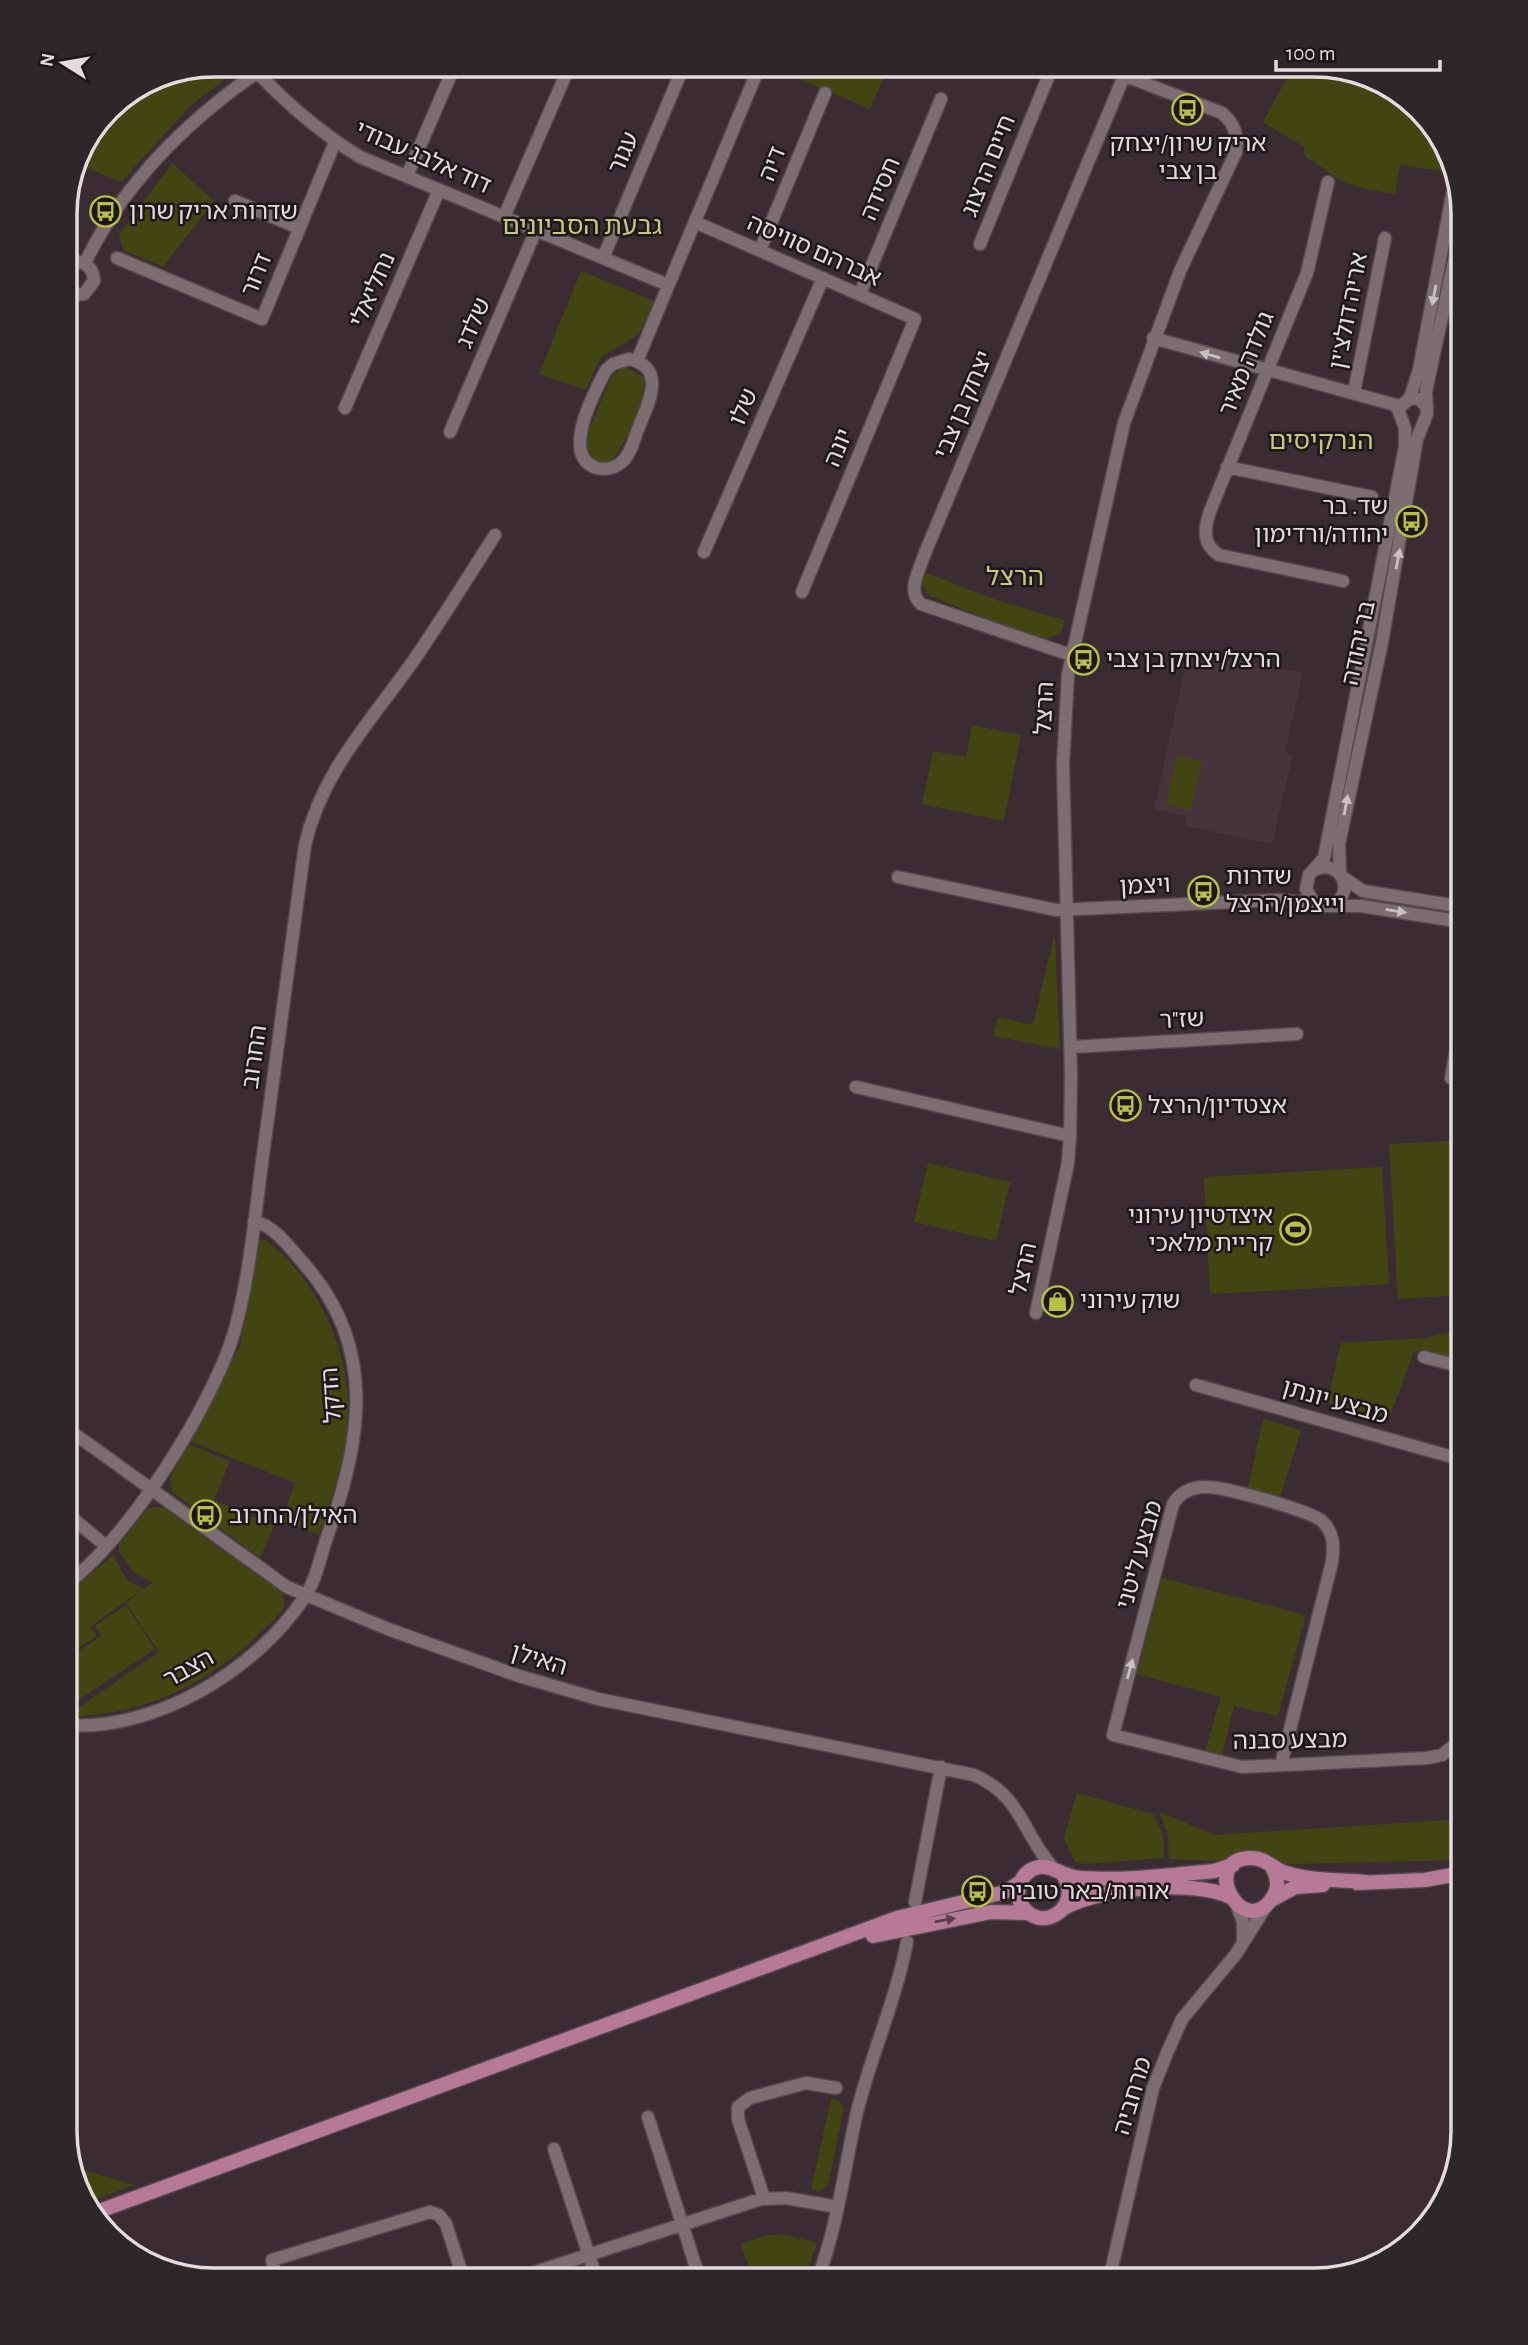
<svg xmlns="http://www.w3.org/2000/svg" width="1528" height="2345" viewBox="0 0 1528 2345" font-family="'Alegreya Sans','Noto Sans Hebrew',sans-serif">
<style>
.built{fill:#47333c}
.green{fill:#424512}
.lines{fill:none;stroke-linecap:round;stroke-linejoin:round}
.minor-casing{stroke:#54484d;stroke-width:15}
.major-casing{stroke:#54484d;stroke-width:17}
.minor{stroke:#7c6d73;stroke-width:12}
.major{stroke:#b67a96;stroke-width:14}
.oneway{fill:#cac0c4}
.oneway2{fill:#5a3f4b}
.labels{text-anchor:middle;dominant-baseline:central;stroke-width:5;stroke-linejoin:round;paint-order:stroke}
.poi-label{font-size:24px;fill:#e4dbdf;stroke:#1d1719;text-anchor:start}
.street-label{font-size:24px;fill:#e4dbdf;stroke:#1d1719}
.neighbourhood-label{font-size:26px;fill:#c3ca7d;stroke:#1d1719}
.rim{fill:none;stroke:#e4dbdf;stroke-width:3.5}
</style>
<rect width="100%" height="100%" fill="#3a2c32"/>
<path class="built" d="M1202,653L1303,673L1285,752L1293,755L1272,844L1185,826L1186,816L1154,809L1188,654Z"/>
<path class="green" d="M214,65H244L191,105L121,182L76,163C85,130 128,85 161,75C178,70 197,68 214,65Z
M776,65H889L870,109L774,68Z
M1294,65C1326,65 1356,67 1374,95L1410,105L1448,148L1449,172L1400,165L1395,194C1376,190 1355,189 1338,179C1326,172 1319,163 1305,157L1304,147L1263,122Z
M172,163L214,201L163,267L123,250L119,235Z
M581,271L654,301L639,334L600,358L586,390L539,374Z
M625,367L644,377C648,396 624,446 612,461L599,462L588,457L584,442L612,375Z
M924,572L999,601L1064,620L1061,633L1046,639L1029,636L928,595L922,584Z
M972,725L1021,735L1004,821L922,804L933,751L966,757Z
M1177,755L1202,761L1191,810L1166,804Z
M1055,932L1060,1049L993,1036L998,1017L1033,1025Z
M1463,1140V1295L1398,1299L1389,1144Z
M928,1163L1010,1182L996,1241L914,1222Z
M1382,1167L1389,1284L1210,1294L1204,1177Z
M265,1240C318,1278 352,1355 348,1420C346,1460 331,1498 319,1535L281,1521L295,1483L190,1441L240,1346L258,1241Z
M1463,1329V1360L1414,1351L1389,1419L1327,1403L1341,1343L1425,1338Z
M1263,1419L1301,1430L1280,1498L1248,1488Z
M188,1444L230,1461L214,1500L274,1526L260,1558L172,1492L170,1479Z
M153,1507L164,1508L282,1593L285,1606C278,1618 265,1628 255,1638C201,1688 139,1716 65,1717L159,1652L126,1603L140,1591L90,1627L97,1636L65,1656V1596L113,1555L127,1580L144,1589L153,1582L134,1573L119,1551V1544L147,1509Z
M1162,1578L1306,1615L1278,1716L1234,1706L1222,1755L1205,1751L1221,1697L1137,1674Z
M126,1605L155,1649L65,1709V1660L101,1636L95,1626Z
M1077,1793L1153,1814L1163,1835L1164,1858L1084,1864L1074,1861L1064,1838Z
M1159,1812L1215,1835L1463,1819V1860L1293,1864L1169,1859L1168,1834Z
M831,2099L839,2101L844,2108L828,2185L820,2191L811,2189Z
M73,2167L135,2185L86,2203L80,2197Z
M783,2234L817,2243L804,2280H778L766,2274L753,2279L741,2244L764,2236Z"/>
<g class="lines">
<defs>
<path id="minor" d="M257,72C288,105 321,133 360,157L668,285
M407,176L455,65
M1328,182L1307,273L1210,511C1204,529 1202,544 1219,555L1343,581
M235,201L299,228
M504,217L570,65
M695,222L915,319L802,592
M980,244L1053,65
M760,250L825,93
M117,258L262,319L335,142
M603,258L684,65
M85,263C125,180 193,115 268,65
M65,291L72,295L84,294L94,281C93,264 79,257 65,265
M860,294L941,99
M1448,297L1463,301
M1153,338L1399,406
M629,359C668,368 648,404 638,429C634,439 631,454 622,462C615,468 606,470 597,468C559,457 595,391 606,370L613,364Z
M637,361L760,65
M1354,392L1385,238
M1410,398L1419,370L1455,180
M1425,405L1419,399L1410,398L1398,409L1405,428V447L1324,858L1309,875L1306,889L1313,901L1322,906H1361L1463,922
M345,408L439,190
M450,432L536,230
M1227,467L1372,497
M704,552L823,278
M1071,655L921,604C906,591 920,569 925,553L1124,76
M1314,870C1342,857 1358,896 1329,906
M1340,873L1339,844L1382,642L1417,439L1427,414L1426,391L1463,219
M898,877L1056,910L1280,900L1317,904
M1344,878L1363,891L1463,907
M1071,1047L1297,1034
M1463,1081L1451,1078L1463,1015
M856,1087L1070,1136
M1036,1313L1068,1163L1070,1136L1071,1075L1063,765L1068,674L1124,423L1180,271L1236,152C1238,135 1235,124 1222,113L1097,65
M1424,1357L1463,1367
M1196,1385L1463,1460
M65,1427L287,1587L388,1629L519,1676L598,1699L974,1775C1022,1796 1022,1833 1053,1868
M65,1512L106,1546
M65,1585C127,1541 212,1406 234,1333C250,1276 255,1213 263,1155C277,1052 291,949 305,845C322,770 373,719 416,657C443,617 469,576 495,535
M65,1725C154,1732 255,1671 304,1598C316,1581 321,1554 328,1534C362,1440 377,1347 305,1265C291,1249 275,1226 254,1221
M1281,1765L1332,1562C1334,1547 1334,1533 1323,1522C1312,1511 1222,1486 1205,1487C1191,1487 1180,1493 1173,1504L1113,1735L1242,1767L1427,1758L1442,1755L1463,1738
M915,1902L941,1767
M1236,1903L1243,1922V1942
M648,2117L700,2280
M554,2149L597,2280
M764,2198L738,2119V2107L750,2098L806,2083L836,2088
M278,2280L272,2260L430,2212L439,2215L446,2224L464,2280
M511,2280L761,2199L786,2198L838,2207
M817,2280C838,2226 844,2169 857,2112C871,2055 896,2000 907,1942
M1109,2280L1153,2088L1167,2053L1182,2019L1236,1954L1267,1905"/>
<path id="major" d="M1272,1867C1277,1876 1280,1887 1273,1897C1243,1944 1197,1857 1252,1858C1265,1858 1274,1869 1286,1873C1311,1881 1340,1880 1366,1882
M1064,1876C1083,1910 1038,1935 1021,1904C1013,1889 1023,1870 1039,1867C1053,1865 1063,1877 1080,1878C1124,1881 1170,1875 1214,1871L1233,1865
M1357,1883L1425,1880L1463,1873
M1273,1899L1295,1887L1323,1885
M1064,1908C1099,1888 1194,1879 1230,1897
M873,1936L991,1912L1027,1913
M94,2213L897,1918L1005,1892L1020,1882"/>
</defs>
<use href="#minor" class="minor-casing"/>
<use href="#major" class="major-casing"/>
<use href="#minor" class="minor"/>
<use href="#major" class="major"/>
</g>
<defs><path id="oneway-solid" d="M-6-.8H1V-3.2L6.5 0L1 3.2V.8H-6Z" transform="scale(1.75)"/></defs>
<g class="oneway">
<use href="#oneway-solid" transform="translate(1434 295) rotate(101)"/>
<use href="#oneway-solid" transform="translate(1210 355) rotate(-164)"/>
<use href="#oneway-solid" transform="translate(1398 559) rotate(-79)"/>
<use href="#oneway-solid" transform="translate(1346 805) rotate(-79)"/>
<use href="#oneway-solid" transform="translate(1396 911) rotate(9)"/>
<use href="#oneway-solid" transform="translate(1130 1669) rotate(-75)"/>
</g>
<use class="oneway2" href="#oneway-solid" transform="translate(945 1920) rotate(-10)"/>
<defs>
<symbol id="bus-ring" viewBox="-11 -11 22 22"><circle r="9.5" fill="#1d1719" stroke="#b9c046" stroke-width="1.5"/><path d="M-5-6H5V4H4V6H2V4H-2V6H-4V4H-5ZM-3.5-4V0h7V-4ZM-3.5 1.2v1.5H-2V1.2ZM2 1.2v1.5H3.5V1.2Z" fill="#b9c046"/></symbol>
<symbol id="stadium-ring" viewBox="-11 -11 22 22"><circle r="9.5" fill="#1d1719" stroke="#b9c046" stroke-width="1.5"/><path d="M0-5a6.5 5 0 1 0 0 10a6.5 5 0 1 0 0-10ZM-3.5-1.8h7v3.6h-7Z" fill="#b9c046"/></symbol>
<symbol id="shop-ring" viewBox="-11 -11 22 22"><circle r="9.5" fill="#1d1719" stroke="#b9c046" stroke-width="1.5"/><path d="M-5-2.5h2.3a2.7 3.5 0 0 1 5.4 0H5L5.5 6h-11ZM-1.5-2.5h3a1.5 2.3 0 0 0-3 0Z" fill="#b9c046"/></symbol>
</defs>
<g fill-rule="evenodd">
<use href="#bus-ring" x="1170" y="92" width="35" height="35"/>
<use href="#bus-ring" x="88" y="194" width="35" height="35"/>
<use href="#bus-ring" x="1394" y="504" width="35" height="35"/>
<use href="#bus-ring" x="1066" y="642" width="35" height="35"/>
<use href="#bus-ring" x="1186" y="874" width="35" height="35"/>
<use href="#bus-ring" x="1108" y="1088" width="35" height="35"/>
<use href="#stadium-ring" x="1278" y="1212" width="35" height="35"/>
<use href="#shop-ring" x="1040" y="1284" width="35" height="35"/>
<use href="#bus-ring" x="188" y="1498" width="35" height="35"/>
<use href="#bus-ring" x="960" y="1874" width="35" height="35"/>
</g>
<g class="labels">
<g class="poi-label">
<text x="1188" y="144" text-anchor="middle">אריק שרון/יצחק<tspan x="1188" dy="28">בן צבי</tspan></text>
<text x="129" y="212">שדרות אריק שרון</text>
<text x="1388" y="507" text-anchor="end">שד. בר<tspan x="1388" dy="28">יהודה/ורדימון</tspan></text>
<text x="1106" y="660">הרצל/יצחק בן צבי</text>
<text x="1226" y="877">שדרות<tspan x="1226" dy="28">וייצמן/הרצל</tspan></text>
<text x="1148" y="1106">אצטדיון/הרצל</text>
<text x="1273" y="1216" text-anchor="end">איצדטיון עירוני<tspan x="1273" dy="28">קריית מלאכי</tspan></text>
<text x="1080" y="1301">שוק עירוני</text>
<text x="229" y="1516">האילן/החרוב</text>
<text x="1001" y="1892">אורות/באר טוביה</text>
</g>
<g class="street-label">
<text transform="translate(624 153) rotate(-67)">עגור</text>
<text transform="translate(423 158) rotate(24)">דוד אלבג עבודי</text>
<text transform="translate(773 164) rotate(-68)">דיה</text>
<text transform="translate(989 166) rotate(-68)">חיים הרצוג</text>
<text transform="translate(881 189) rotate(-67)">חסידה</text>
<text transform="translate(814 251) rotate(24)">אברהם סוויסה</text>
<text transform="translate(257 275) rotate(-68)">דרור</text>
<text transform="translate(373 290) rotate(-66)">נחליאלי</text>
<text transform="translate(1349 311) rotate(-79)">אריה דולצ'ין</text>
<text transform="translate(474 323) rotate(-67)">שלדג</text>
<text transform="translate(1247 364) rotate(-68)">גולדה מאיר</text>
<text transform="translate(964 405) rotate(-67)">יצחק בן צבי</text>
<text transform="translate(744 407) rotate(-67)">שלו</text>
<text transform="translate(839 448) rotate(-67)">יונה</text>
<text transform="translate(1359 643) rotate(-78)">בר יהודה</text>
<text transform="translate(1045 708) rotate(-87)">הרצל</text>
<text transform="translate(1145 886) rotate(-3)">ויצמן</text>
<text transform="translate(1182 1020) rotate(-3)">שז"ר</text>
<text transform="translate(255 1057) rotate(-82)">החרוב</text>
<text transform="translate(1024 1269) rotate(-78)">הרצל</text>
<text transform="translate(332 1395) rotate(-94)">הדקל</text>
<text transform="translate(1335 1402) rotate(16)">מבצע יונתן</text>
<text transform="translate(1140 1555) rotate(-74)">מבצע ליטני</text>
<text transform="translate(539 1660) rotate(17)">האילן</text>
<text transform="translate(189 1669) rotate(-29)">הצבר</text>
<text transform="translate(1290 1741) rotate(-1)">מבצע סבנה</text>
<text transform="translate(1133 2096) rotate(-73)">מרחביה</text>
</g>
<g class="neighbourhood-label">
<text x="582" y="226">גבעת הסביונים</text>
<text x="1321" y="441">הנרקיסים</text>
<text x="1015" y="577">הרצל</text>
</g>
</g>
<path d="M0 0H1528V2345H0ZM214 77H1314A137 137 0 0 1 1451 214V2131A137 137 0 0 1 1314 2268H214A137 137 0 0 1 77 2131V214A137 137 0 0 1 214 77Z" fill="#2d2729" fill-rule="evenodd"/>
<path class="rim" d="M214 77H1314A137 137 0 0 1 1451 214V2131A137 137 0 0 1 1314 2268H214A137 137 0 0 1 77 2131V214A137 137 0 0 1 214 77Z"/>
<g transform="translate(63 63) rotate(281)" stroke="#1d1719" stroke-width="5" paint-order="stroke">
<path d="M0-5L12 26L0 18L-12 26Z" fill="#e4dbdf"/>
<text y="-10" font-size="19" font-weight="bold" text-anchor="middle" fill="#e4dbdf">N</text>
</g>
<path d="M1276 60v10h164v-10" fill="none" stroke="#e4dbdf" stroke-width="3.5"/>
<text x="1286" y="60" font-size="21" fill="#e4dbdf" stroke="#1d1719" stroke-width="5" paint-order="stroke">100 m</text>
</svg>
